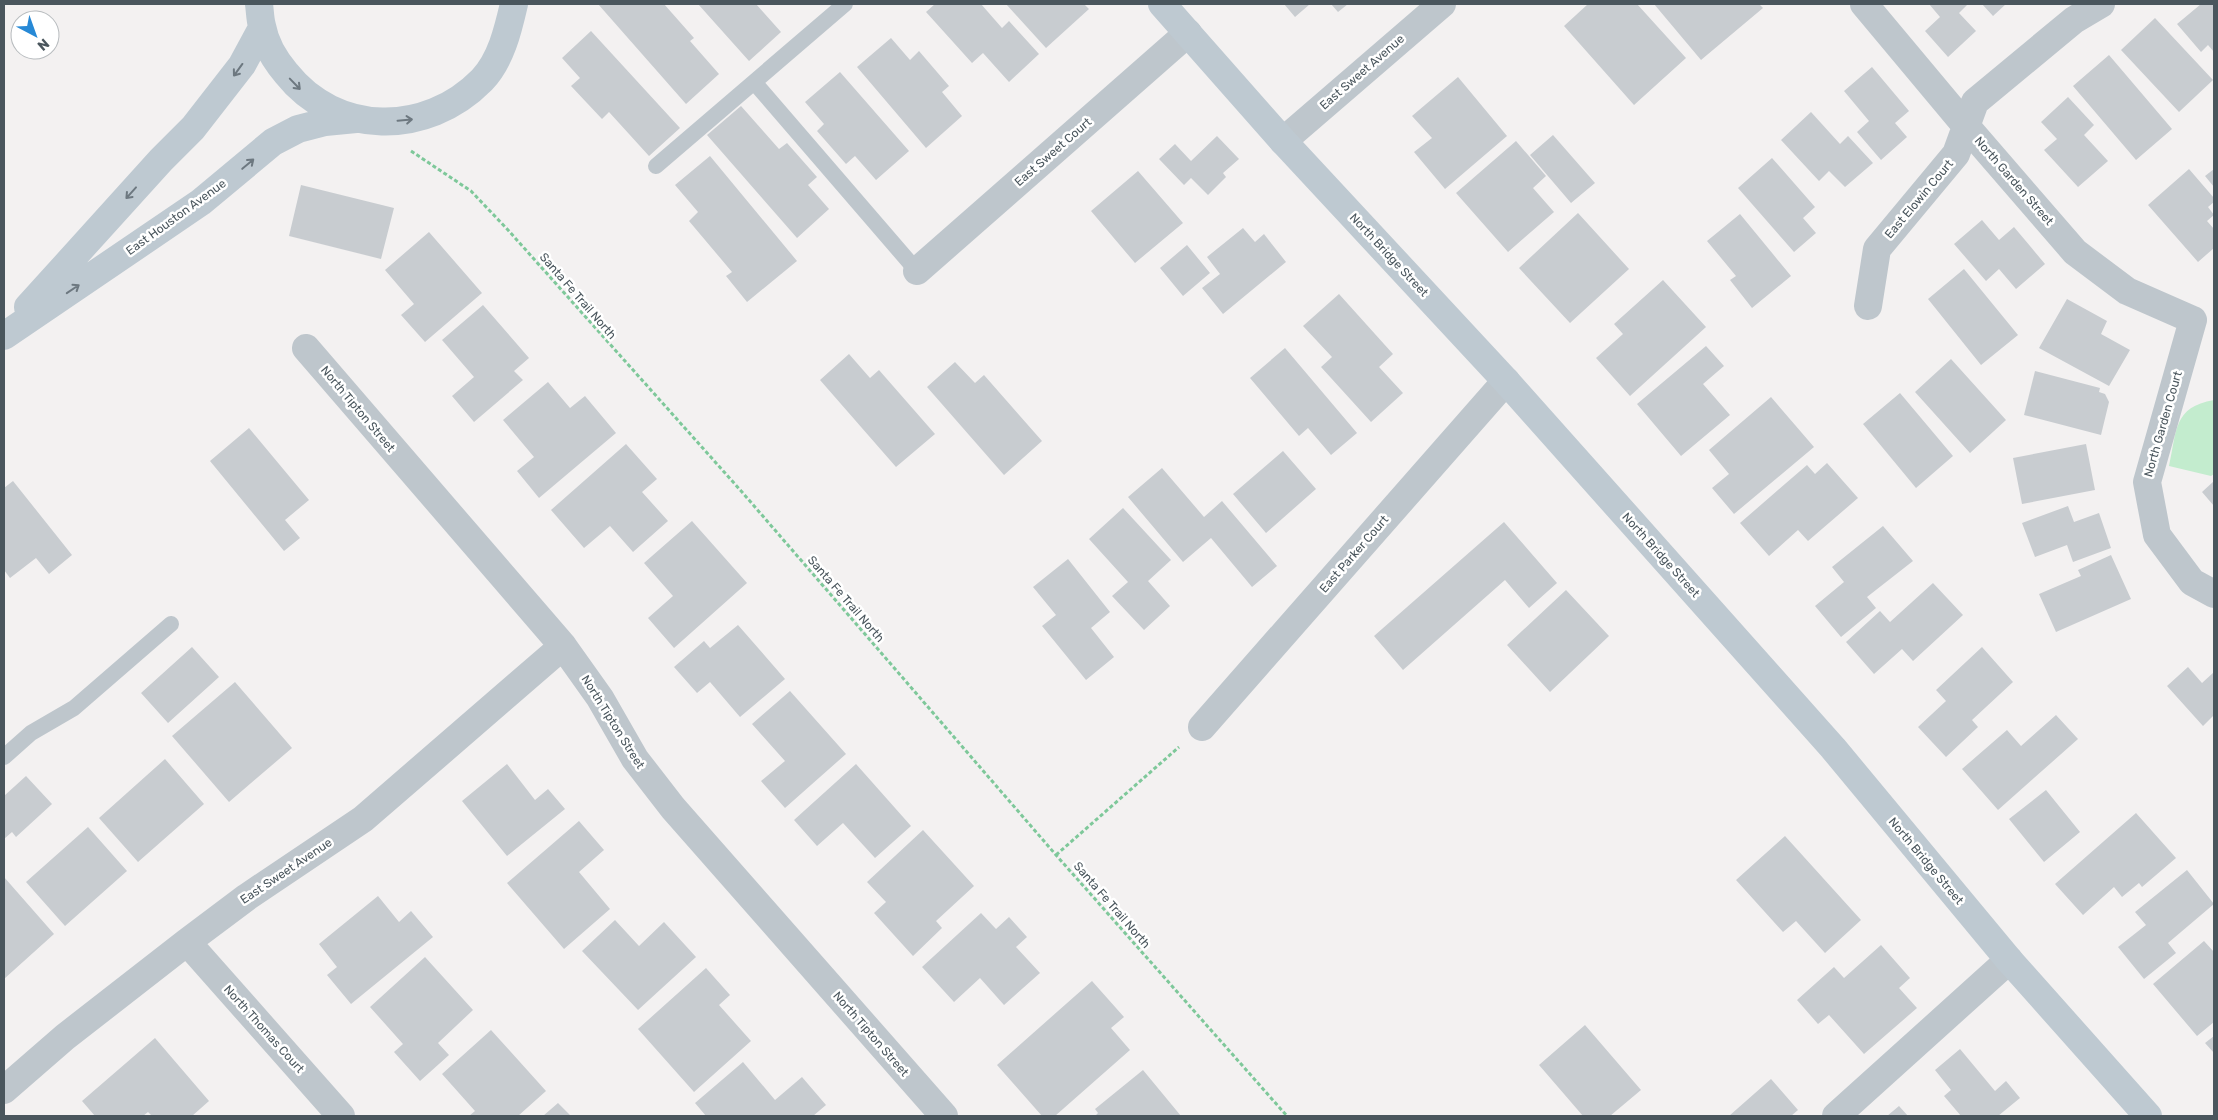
<svg xmlns="http://www.w3.org/2000/svg" width="2218" height="1120" viewBox="0 0 2218 1120" font-family="Rubik,sans-serif">
<style>
.green{fill:#c3ecce}
.building{fill:#c8ccd0}
.lines{fill:none;stroke-linecap:round;stroke-linejoin:round}
.path{stroke:#7ec89a;stroke-width:3;stroke-dasharray:4 2.5;stroke-linecap:butt}
.lane{stroke:#bec6cc;stroke-width:16}
.street{stroke:#bec6cc;stroke-width:28}
.secondary{stroke:#bec9d1;stroke-width:28}
.oneway{stroke:#6d7880}
.labels{text-anchor:middle;dominant-baseline:central;stroke-width:5;stroke-linejoin:round;paint-order:stroke}
.street-label{font-size:12px;fill:#4a565d;stroke:#fff}
</style>
<rect width="100%" height="100%" fill="#f3f1f1"/>
<path class="green" d="M2214,400V474L2211,476L2169,466C2177,431 2173,407 2214,400Z"/>
<path class="building" d="M598,4H664L694,38L690,41L719,74L686,104Z
M698,4H756L781,32L749,61Z
M935,4H981L1002,28L1009,21L1039,54L1009,82L983,53L972,63L926,12Z
M1006,4H1084L1089,9L1046,48Z
M1284,4H1310L1295,17Z
M1331,4H1348L1338,12Z
M1588,4H1637L1686,58L1634,105L1564,26Z
M1654,4H1759L1763,8L1701,60Z
M1929,4H1968L1959,13L1976,31L1948,57L1925,31L1940,17Z
M1982,4H2006L1993,16Z
M2201,4H2214V52L2208,45L2201,52L2177,24Z
M2155,18L2213,80L2179,112L2121,50Z
M591,31L680,128L649,156L609,112L602,119L571,86L580,78L562,58Z
M891,38L910,60L919,51L949,86L942,92L962,116L926,148L857,67Z
M2109,55L2172,129L2136,160L2073,86Z
M1872,67L1909,111L1895,123L1907,137L1881,160L1857,132L1869,121L1844,91Z
M840,72L909,151L876,180L855,156L846,164L817,131L824,124L805,102Z
M1458,77L1507,136L1445,189L1414,152L1432,138L1412,116Z
M2068,97L2094,125L2084,135L2108,161L2078,187L2044,150L2057,139L2041,122Z
M741,106L779,149L787,143L817,177L808,185L829,209L797,238L707,135Z
M1811,112L1840,144L1848,136L1873,163L1845,187L1829,171L1819,181L1781,140Z
M1553,135L1595,183L1571,203L1530,155Z
M1217,136L1239,159L1223,173L1226,177L1208,195L1191,178L1184,185L1159,159L1175,144L1191,161Z
M1516,141L1546,176L1533,188L1554,212L1508,252L1456,193Z
M710,156L797,261L747,302L726,276L732,272L689,221L698,212L675,185Z
M1772,158L1815,207L1803,218L1816,233L1794,252L1738,188Z
M2189,169L2214,198V202L2208,207L2214,215L2207,221L2214,229V248L2198,262L2148,205Z
M2214,169V187L2205,176Z
M1138,171L1183,223L1135,263L1091,211Z
M301,185L394,208L381,259L289,236Z
M1578,213L1629,269L1570,323L1519,268Z
M1740,214L1791,276L1752,308L1730,280L1736,276L1707,241Z
M1982,220L1999,240L2014,227L2045,264L2016,289L1999,269L1986,281L1954,244Z
M1243,228L1255,242L1264,234L1286,262L1223,314L1202,288L1220,274L1207,257Z
M429,232L482,293L425,342L401,315L414,304L385,270Z
M1187,245L1210,273L1183,296L1160,268Z
M1964,269L2018,335L1981,365L1928,299Z
M1663,280L1706,327L1630,396L1596,358L1623,334L1614,324Z
M1339,294L1393,354L1379,367L1403,393L1371,422L1321,367L1332,357L1303,326Z
M2067,299L2107,321L2101,334L2130,350L2109,386L2039,348Z
M483,305L529,358L514,371L523,380L474,422L452,396L474,377L442,340Z
M1706,346L1724,366L1703,384L1730,415L1681,456L1637,404Z
M1285,348L1357,433L1331,455L1308,428L1299,436L1250,378Z
M849,354L870,378L879,370L935,434L896,467L820,380Z
M1951,359L2006,420L1970,453L1915,392Z
M955,362L975,383L984,375L1042,441L1004,475L927,387Z
M2035,371L2100,388L2099,392L2105,394L2109,402L2101,435L2024,415Z
M548,382L570,408L585,396L616,433L539,498L517,471L534,457L503,420Z
M1900,393L1953,456L1916,488L1863,424Z
M1771,397L1814,447L1734,514L1712,488L1729,474L1709,450Z
M249,428L309,500L285,520L300,538L284,551L210,461Z
M626,444L657,479L642,492L668,521L633,552L610,526L584,548L551,510Z
M2086,444L2095,490L2022,504L2013,458Z
M1283,451L1316,489L1266,533L1233,494Z
M1827,463L1858,498L1808,541L1798,530L1769,556L1740,523L1807,465L1815,474Z
M1162,468L1204,517L1222,501L1277,566L1252,587L1211,538L1183,562L1128,497Z
M13,481L72,555L49,574L36,558L10,578L4,570V488Z
M2214,481V506L2202,492Z
M2068,506L2074,522L2099,513L2111,548L2073,562L2067,545L2035,557L2022,523Z
M1123,508L1171,560L1148,581L1170,606L1144,630L1112,596L1128,582L1089,539Z
M692,521L747,583L674,648L648,618L673,596L644,563Z
M1504,522L1557,583L1529,608L1505,580L1403,670L1374,636Z
M1883,526L1913,561L1867,597L1876,608L1841,637L1815,606L1844,582L1832,567Z
M2111,555L2131,599L2056,632L2039,594L2081,576L2078,570Z
M1068,559L1110,612L1091,628L1114,657L1086,680L1042,626L1056,615L1033,587Z
M1933,583L1963,615L1913,661L1902,649L1874,674L1846,642L1880,611L1890,622Z
M1566,590L1609,636L1550,692L1507,645Z
M738,625L785,679L740,717L710,682L697,693L674,667L704,641L710,648Z
M192,647L219,677L168,723L141,693Z
M1982,647L2013,682L1972,720L1978,727L1946,757L1918,727L1946,701L1936,690Z
M2188,667L2202,683L2214,672V715L2203,726L2167,686Z
M235,682L292,748L229,802L172,736Z
M790,691L846,754L785,808L761,781L785,761L752,724Z
M2056,715L2078,739L1998,810L1962,769L2007,730L2021,746Z
M165,759L204,804L138,862L99,818Z
M507,764L535,800L548,789L565,809L507,856L462,801Z
M856,764L911,826L875,858L843,823L817,846L794,820Z
M26,776L52,804L16,837L12,832L4,839V796Z
M2046,790L2080,832L2044,862L2009,819Z
M2136,813L2176,858L2142,887L2139,883L2122,897L2114,887L2083,915L2055,884Z
M579,821L604,850L579,872L610,909L564,949L507,883Z
M88,827L127,871L65,926L26,882Z
M923,830L974,886L936,921L942,928L913,956L874,913L886,902L867,882Z
M1785,836L1861,920L1825,953L1796,921L1783,932L1736,880Z
M2187,870L2214,904L2168,943L2176,953L2144,979L2118,947L2146,925L2135,912Z
M4,877L54,934L4,979Z
M378,896L399,922L411,911L433,937L351,1004L327,975L337,967L319,944Z
M981,913L996,929L1009,917L1027,937L1016,947L1040,973L1004,1005L980,978L954,1002L922,967Z
M615,920L639,946L664,922L696,957L638,1010L582,951Z
M2204,941L2214,952V1022L2197,1036L2153,984Z
M1881,945L1910,978L1899,988L1917,1008L1864,1054L1829,1015L1818,1024L1797,1000L1834,967L1844,978Z
M425,957L473,1010L438,1043L449,1055L420,1081L394,1052L403,1044L370,1007Z
M706,968L730,995L719,1005L751,1041L694,1092L638,1029Z
M1092,981L1124,1017L1111,1028L1130,1050L1055,1116H1042L997,1065Z
M1585,1025L1641,1090L1610,1116H1583L1539,1065Z
M491,1030L546,1091L518,1116H469L475,1111L442,1074Z
M2214,1036V1053L2205,1043Z
M155,1038L209,1101L192,1116H152L148,1112L143,1116H95L82,1101Z
M1960,1049L1995,1091L2006,1081L2020,1098L1998,1116H1961L1944,1096L1951,1090L1935,1070Z
M743,1062L775,1100L802,1077L826,1105L813,1116H706L695,1103Z
M1143,1070L1181,1116H1095L1098,1113L1095,1109Z
M1771,1079L1798,1110L1791,1116H1729Z
M558,1103L571,1116H543Z
M1899,1106L1908,1116H1887Z"/>
<g class="lines">
<path class="path" d="M411,151L471,191L508,230L742,492L1056,855L1287,1116
M1056,855L1179,747"/>
<path class="lane" d="M754,82L917,271
M656,166L845,4
M4,757L31,733L74,708L171,624"/>
<path class="street" d="M1864,4L1966,126L2075,252L2127,291L2193,320
M1283,141L1442,4
M917,271L1188,33
M1868,306L1877,249L1956,154L1975,102L2074,20L2101,4
M2193,320L2147,482L2157,535L2192,582L2214,594
M306,348L563,646L600,698L635,759L673,808L944,1116
M1202,727L1506,381
M187,942L341,1116
M4,1090L65,1037L187,942L247,897L363,819L563,646
M1836,1116L2009,960"/>
<path class="secondary" d="M259,4C260,11 260,19 262,26C265,43 275,60 286,73C336,136 426,137 482,80C501,60 508,30 514,4
M1162,4L1283,141L1506,381L1833,748L2009,960L2148,1116
M28,307L161,160L193,128L242,65L262,28
M4,336L201,202L273,142L298,129L325,122L356,119"/>
</g>
<defs><path id="oneway-shaft" d="M-6 0H5M1.5-3L5.5 0L1.5 3" fill="none" stroke-width="1.6" stroke-linecap="round" stroke-linejoin="round" transform="scale(1.25)"/></defs>
<g class="oneway">
<use href="#oneway-shaft" transform="translate(238 70) rotate(126)"/>
<use href="#oneway-shaft" transform="translate(295 84) rotate(46)"/>
<use href="#oneway-shaft" transform="translate(405 120) rotate(-5)"/>
<use href="#oneway-shaft" transform="translate(248 164) rotate(-40)"/>
<use href="#oneway-shaft" transform="translate(131 193) rotate(132)"/>
<use href="#oneway-shaft" transform="translate(73 289) rotate(-34)"/>
</g>
<g class="labels">
<g class="street-label">
<text transform="translate(1362 72) rotate(-41)">East Sweet Avenue</text>
<text transform="translate(1053 152) rotate(-41)">East Sweet Court</text>
<text transform="translate(2014 181) rotate(49)">North Garden Street</text>
<text transform="translate(1919 199) rotate(-50)">East Elowin Court</text>
<text transform="translate(176 217) rotate(-36)">East Houston Avenue</text>
<text transform="translate(1389 255) rotate(47)">North Bridge Street</text>
<text transform="translate(578 296) rotate(49)">Santa Fe Trail North</text>
<text transform="translate(358 409) rotate(50)">North Tipton Street</text>
<text transform="translate(2163 424) rotate(-74)">North Garden Court</text>
<text transform="translate(1354 554) rotate(-49)">East Parker Court</text>
<text transform="translate(1661 555) rotate(48)">North Bridge Street</text>
<text transform="translate(846 599) rotate(49)">Santa Fe Trail North</text>
<text transform="translate(613 722) rotate(58)">North Tipton Street</text>
<text transform="translate(1926 861) rotate(50)">North Bridge Street</text>
<text transform="translate(286 871) rotate(-34)">East Sweet Avenue</text>
<text transform="translate(1112 905) rotate(49)">Santa Fe Trail North</text>
<text transform="translate(264 1029) rotate(48)">North Thomas Court</text>
<text transform="translate(871 1034) rotate(49)">North Tipton Street</text>
</g>
</g>
<rect width="2218" height="1120" fill="none" stroke="#4a565d" stroke-width="10"/>
<g transform="translate(35 35) rotate(139)"><circle r="24" fill="#ffffff" stroke="#b7bbbe"/>
<path d="M0-4L9 19L0 12L-9 19Z" fill="#2789d6"/>
<text y="-8" font-size="14" font-weight="bold" text-anchor="middle" fill="#4a565d">N</text>
</g>
</svg>
